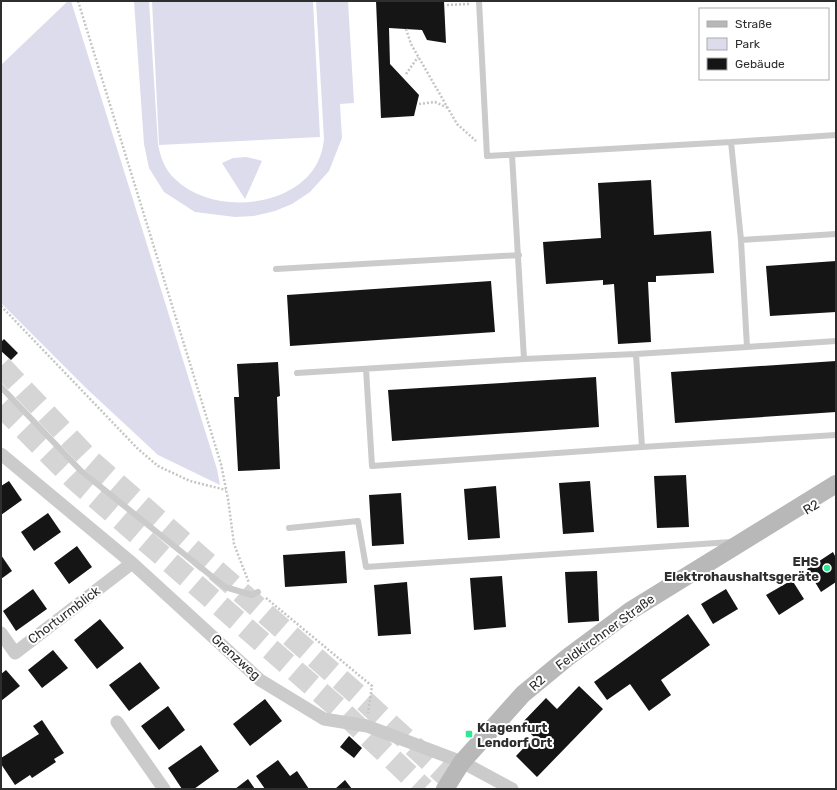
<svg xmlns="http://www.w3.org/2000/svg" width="837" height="790" viewBox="0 0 837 790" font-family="Rubik,sans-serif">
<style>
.green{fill:#dddcec}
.building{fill:#151515}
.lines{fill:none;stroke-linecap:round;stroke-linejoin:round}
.highway-tunnel{stroke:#d5d5d5;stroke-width:22;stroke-dasharray:22 11;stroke-linecap:butt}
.path{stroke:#c5c5c5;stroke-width:2.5;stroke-dasharray:2 2;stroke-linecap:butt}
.lane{stroke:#cbcbcb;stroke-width:6}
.street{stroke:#cbcbcb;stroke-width:13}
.secondary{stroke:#b8b8b8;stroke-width:18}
.poi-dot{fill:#2ee893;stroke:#fff;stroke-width:1.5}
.labels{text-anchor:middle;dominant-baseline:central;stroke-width:4;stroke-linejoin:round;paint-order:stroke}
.street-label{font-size:13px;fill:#2e2e2e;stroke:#fff}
.poi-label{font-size:13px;font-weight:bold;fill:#2e2e2e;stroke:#fff;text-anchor:end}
</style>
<rect width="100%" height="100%" fill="#fff"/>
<path class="green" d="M68,1H71L217,469L220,485L158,455L86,388L1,303V65Z
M134,1H149L158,144C160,156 165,170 175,179C209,213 284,210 313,170C319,162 323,150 324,139L316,1H348L354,103L340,104L342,138L329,171L310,192L292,204L275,211L254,216L235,217L195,212L164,192L149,168L144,144Z
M152,1H313L320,137L159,145Z
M246,157L259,160L262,161L245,199L222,163L233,158Z"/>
<path class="building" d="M376,1H444L446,43L427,40L422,30L389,28L390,64L419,95L414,116L381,118Z
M651,180L654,235L711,231L714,273L656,276V282H648L651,342L618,344L614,284L603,285V280L546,284L543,242L601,238L598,183Z
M836,261V312L770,316L766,266Z
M491,281L495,332L290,346L287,295Z
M4,339L18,353L11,360L1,351V342Z
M836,361V412L675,423L671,372Z
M278,362L280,396L277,397L280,469L238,471L234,397H239L237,364Z
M596,377L599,427L392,441L388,390Z
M686,475L689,527L657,528L654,476Z
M9,481L22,500L1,515V486Z
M590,481L594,532L563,534L559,483Z
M496,486L500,538L468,540L464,489Z
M401,493L404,544L372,546L369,495Z
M48,513L61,532L34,551L21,532Z
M77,546L92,567L69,584L54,563Z
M345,551L347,583L285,587L283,555Z
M833,552L836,558V582L821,592L807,569Z
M1,555L12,571L1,579Z
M597,571L599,621L568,623L565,572Z
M502,576L506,627L474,630L470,578Z
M792,580L804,599L779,615L766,595Z
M407,582L411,634L378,636L374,585Z
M33,589L47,609L16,631L3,611Z
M726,589L738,609L713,624L701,604Z
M688,614L710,645L661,680L671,695L649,711L630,684L607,700L594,682Z
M100,619L124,648L97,669L74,640Z
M53,650L68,668L42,688L28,670Z
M140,662L160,688L129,711L109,685Z
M6,670L20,686L1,701V674Z
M579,686L603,709L537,777L516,756L534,737L521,724L546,698L557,709Z
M265,699L282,721L250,746L233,724Z
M168,706L185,730L159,750L141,726Z
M42,720L64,753L54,759L56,762L32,778L30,775L15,785L1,764V758L39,734L33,726Z
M349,736L362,748L354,758L340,747Z
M201,745L219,771L194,789H182L168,768Z
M278,760L290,776L297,771L309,789H265L256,776Z
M248,779L255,789H235Z
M345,780L352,789H335Z"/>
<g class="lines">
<path class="highway-tunnel" d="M1,366L91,461L357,694L460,789
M1,406L74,479L337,707L424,789"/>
<path class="path" d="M78,1L221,464L228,499L234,544L249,583
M447,5L469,4
M406,29L411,44L457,124L476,141
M406,74L418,57
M419,104L435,102L448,108
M1,306L138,449L158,466L190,481L226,490
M266,598L372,686L368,713"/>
<path class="lane" d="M479,1L487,156L731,142
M836,135L731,142L741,240L836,234
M512,155L524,359L636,354L747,347L741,240
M276,269L519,255
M747,347L836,341
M636,354L642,447L836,435
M366,369L372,466L642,447
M297,373L524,359
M1,387L81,471L225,587L252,595L258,592
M289,528L358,521L366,567L731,542"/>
<path class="street" d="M1,454L132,563L260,680L324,719L367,726L462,762L512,789
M1,633L15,653L132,563
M117,722L164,789"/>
<path class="secondary" d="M445,789L462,762L523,694L568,657L630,611L836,484"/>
</g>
<g class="poi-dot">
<circle cx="827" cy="568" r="4"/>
<rect x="465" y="730" width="8" height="8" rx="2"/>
</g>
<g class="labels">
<g class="street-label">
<text transform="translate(811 507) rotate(-31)">R2</text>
<text transform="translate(64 615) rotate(-37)">Chorturmblick</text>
<text transform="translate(605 632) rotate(-36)">Feldkirchner Straße</text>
<text transform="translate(236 657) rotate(42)">Grenzweg</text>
<text transform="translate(537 683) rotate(-43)">R2</text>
</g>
<g class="poi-label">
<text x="819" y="561">EHS<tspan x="819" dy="15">Elektrohaushaltsgeräte</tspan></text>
<text x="477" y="727" text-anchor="start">Klagenfurt<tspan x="477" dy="15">Lendorf Ort</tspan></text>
</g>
</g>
<rect width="837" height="790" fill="none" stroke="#2e2e2e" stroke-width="4"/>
<rect x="699" y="8" width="130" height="72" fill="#ffffff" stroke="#ababab"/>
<rect x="707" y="21" width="20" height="6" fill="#b8b8b8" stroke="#ababab"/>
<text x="735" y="28" font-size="12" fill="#2e2e2e">Straße</text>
<rect x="707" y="38" width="20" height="12" fill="#dddcec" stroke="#ababab"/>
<text x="735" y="48" font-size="12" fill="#2e2e2e">Park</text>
<rect x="707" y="58" width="20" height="12" fill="#151515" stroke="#ababab"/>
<text x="735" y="68" font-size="12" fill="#2e2e2e">Gebäude</text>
</svg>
